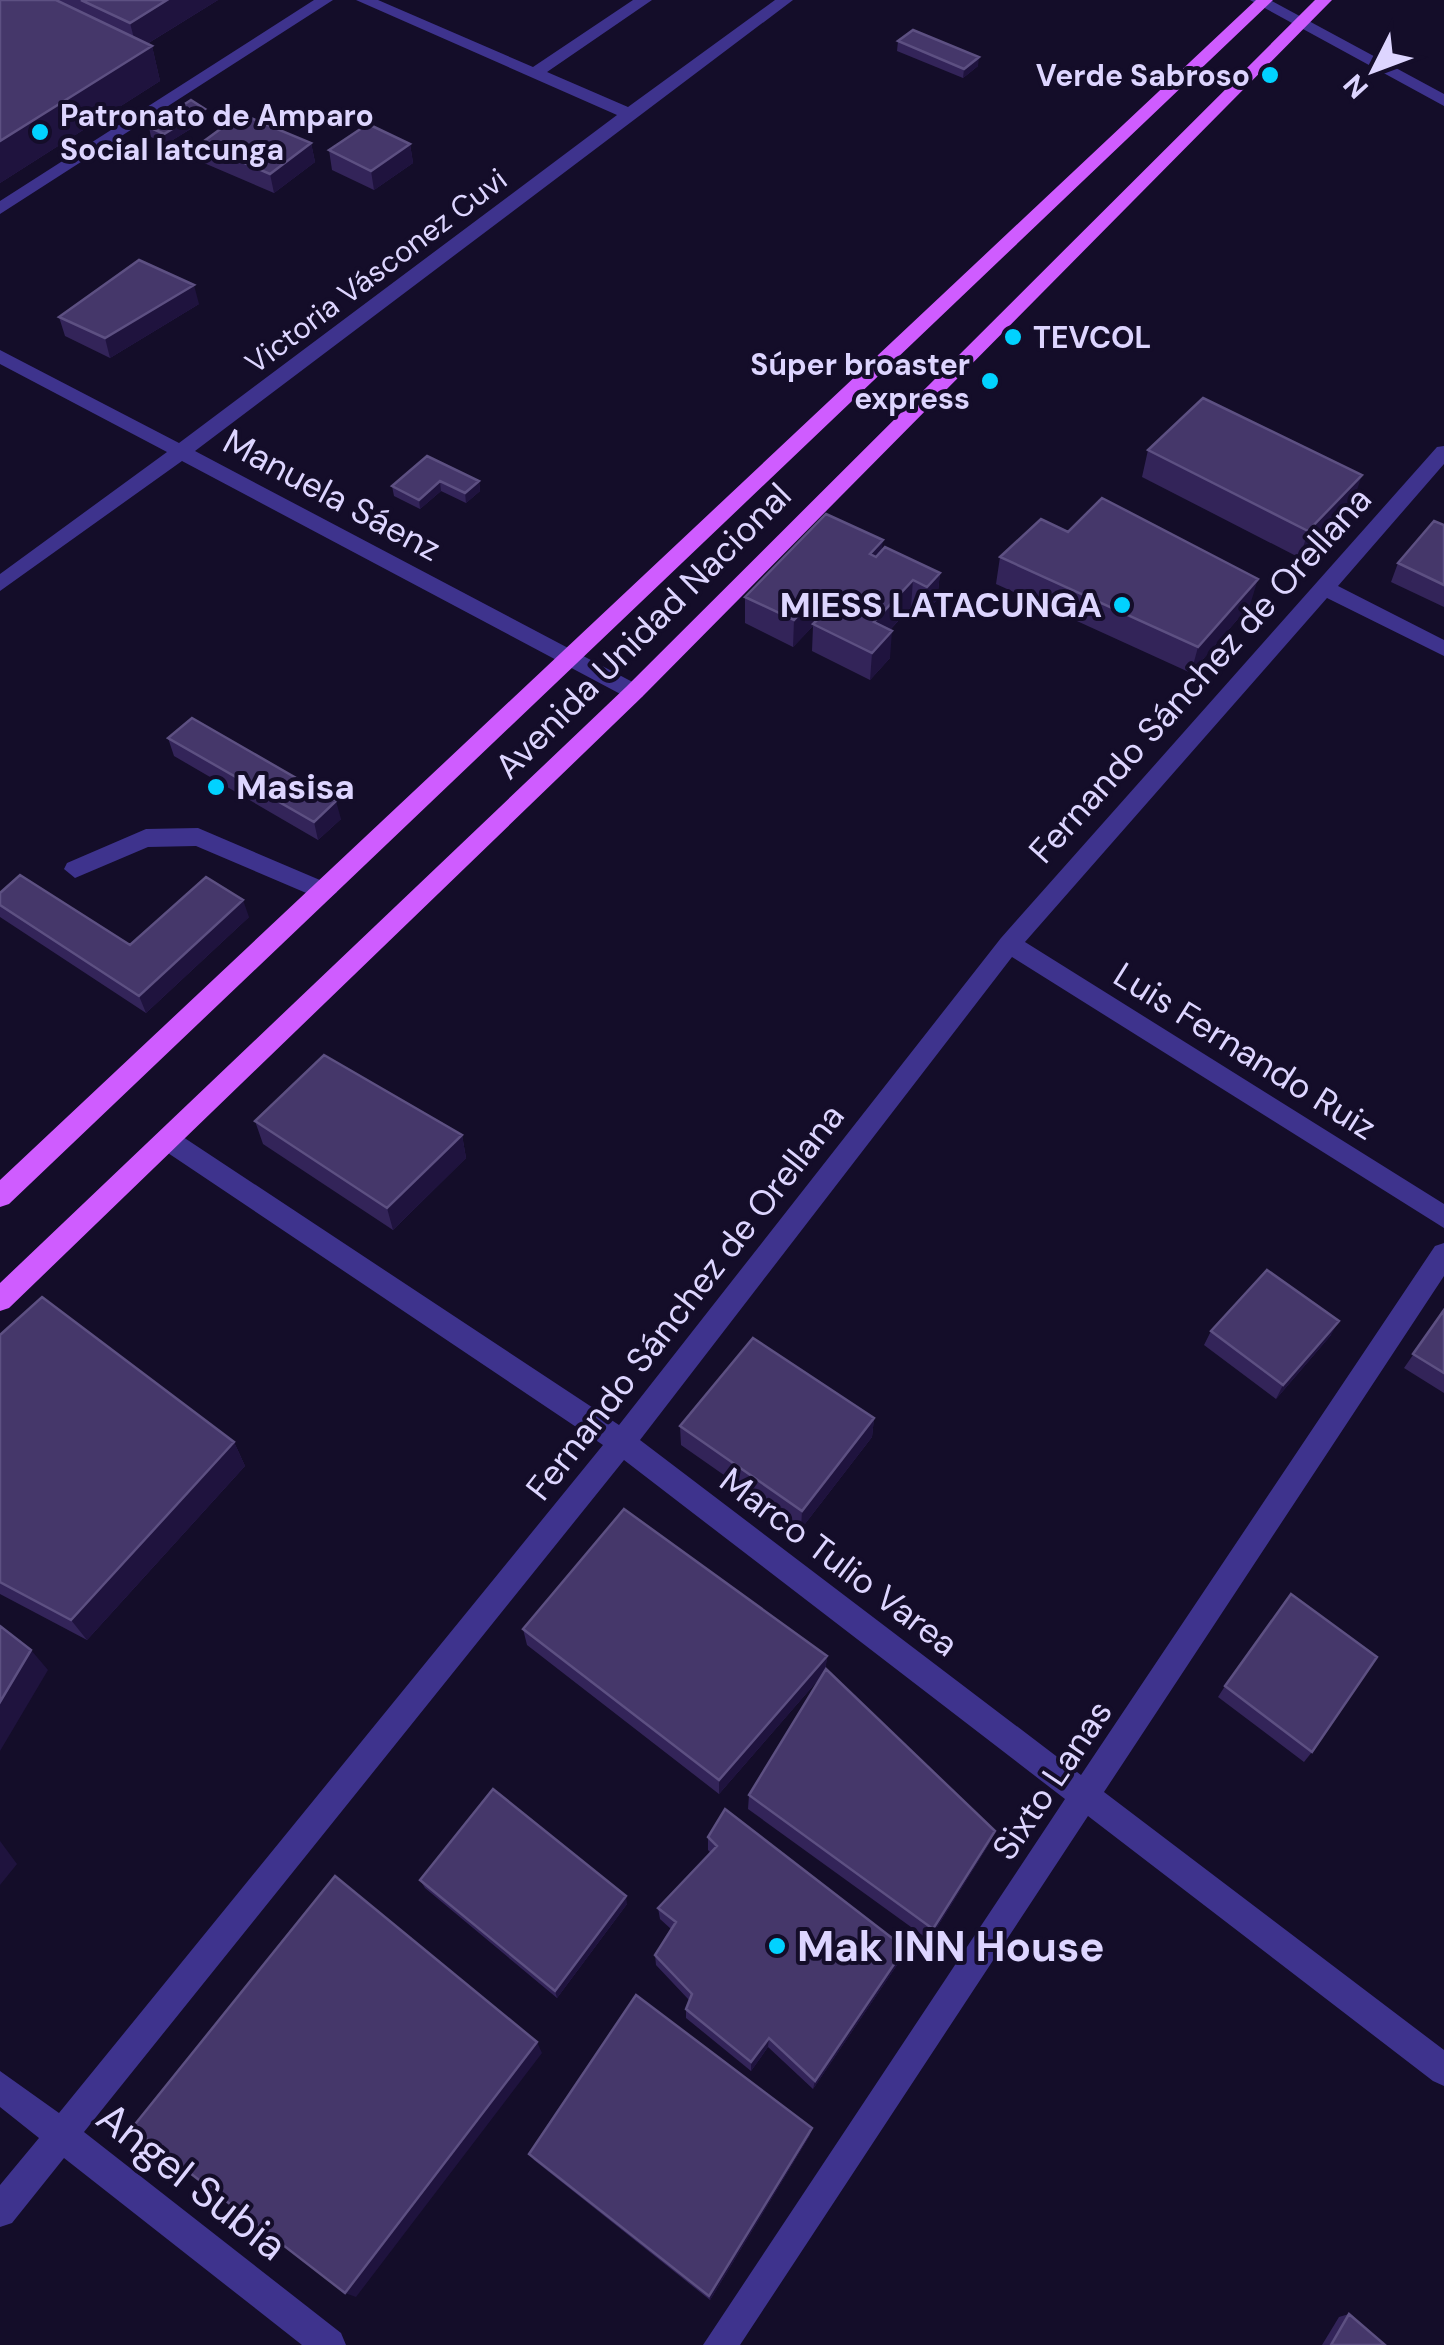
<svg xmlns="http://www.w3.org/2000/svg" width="1444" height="2345" viewBox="0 0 1444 2345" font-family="'DM Sans',sans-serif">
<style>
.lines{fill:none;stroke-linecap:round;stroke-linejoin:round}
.minor{fill:#3e338d;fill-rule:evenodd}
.major{fill:#cf5cff;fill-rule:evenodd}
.wall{fill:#332459}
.shaded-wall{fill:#1f133e}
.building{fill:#45376a;stroke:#5d5082;stroke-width:2.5}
.poi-dot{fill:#01d2ff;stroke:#140d29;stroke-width:4}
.labels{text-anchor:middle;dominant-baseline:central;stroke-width:8;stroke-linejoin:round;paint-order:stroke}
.far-poi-label{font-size:30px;font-weight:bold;fill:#ddd5ff;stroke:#140d29;text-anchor:end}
.far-street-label{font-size:30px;fill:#ddd5ff;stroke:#140d29}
.street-label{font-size:35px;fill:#ddd5ff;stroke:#140d29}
.poi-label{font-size:35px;font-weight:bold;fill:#ddd5ff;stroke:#140d29;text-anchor:end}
.near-poi-label{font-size:42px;font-weight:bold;fill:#ddd5ff;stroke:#140d29;text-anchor:start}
.near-street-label{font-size:42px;fill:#ddd5ff;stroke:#140d29}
</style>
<rect width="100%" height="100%" fill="#140d29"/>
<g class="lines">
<path class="minor" d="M314,0H333L0,214V201Z
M356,0H378L533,67L633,0H652L547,72L628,107L775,0H793L195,451L642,687L645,692L642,697H626L182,461L0,591V574L167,452L0,364V350L179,443L617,115Z
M1250,0H1270L1444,94V106Z
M1444,446V464L1338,586L1444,640V656L1327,598L1025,942L1444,1204V1228L1012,957L640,1440L1081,1775L1435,1246L1444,1243V1276L1104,1792L1444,2050V2086L1433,2081L1088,1816L740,2345H703L1065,1799L624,1460L84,2132L341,2333L346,2345H302L64,2158L12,2223L0,2227V2185L39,2138L0,2107V2071L59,2113L603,1445L159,1147L156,1140L159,1133L168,1130L177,1133L619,1425L1001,938L1437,447Z
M198,828L334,886L337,892L326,901L318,898L196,846L148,847L75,878L64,869L67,863L146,829Z"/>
<path class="major" d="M1256,0H1273L9,1204L0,1207V1180Z
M1315,0H1332L642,697L9,1308L0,1311V1283L626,687Z"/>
</g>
<path class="wall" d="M0,0H218L147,44L152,46L160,81L0,183Z
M898,41L978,66L963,78L897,51Z
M207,119L166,144L151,137L149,127Z
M311,143L315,162L274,193L204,163L200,144Z
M410,144L413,163L374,190L332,170L329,150Z
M199,304L110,358L65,336L59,317Z
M1148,450L1353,502L1300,558L1142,477Z
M427,456L479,481L480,491L466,503L441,491L420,509L394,496L392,486Z
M1444,525V607L1391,582L1398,563Z
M1068,532L1250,605L1191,673L996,584L1000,557Z
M882,550L940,573L937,600L924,614L911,607L890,630V658L870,680L812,651L813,626L793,647L745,623V597Z
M168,738L341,819L318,840L174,756Z
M0,893L130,945L249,917L146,1013L0,917Z
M255,1121L462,1135L466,1158L393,1230L263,1144Z
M1444,1310V1393L1404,1368Z
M1211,1331L1331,1335L1276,1399L1204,1345Z
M0,1335L234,1442L245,1466L87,1640L0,1594Z
M874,1418L872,1437L801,1529L681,1445L680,1426Z
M523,1629L827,1656L825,1672L719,1794L527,1645Z
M1225,1686L1312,1752L1304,1762L1218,1697Z
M749,1795L995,1831L989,1844L929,1940L748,1809Z
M708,1837L901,1959L813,2089L768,2047L751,2071L686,2018V2009L689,2000L656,1965L655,1955L671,1929L660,1919L658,1908L711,1853L708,1850Z
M420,1880L627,1904L557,1998L425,1888Z
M810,2135L710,2300L534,2160L529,2154Z
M1349,2314L1385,2345H1322L1339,2317Z"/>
<path class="shaded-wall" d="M167,0H218L137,50L130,23Z
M152,46L160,81L0,183V141Z
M979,57L978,66L963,78L964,69Z
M205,109L207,119L166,144L164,134Z
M311,143L315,162L274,193L270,174Z
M410,144L413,163L374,190L371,171Z
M194,285L199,304L110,358L105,338Z
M1362,475L1353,502L1300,558L1308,531Z
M440,481L441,491L420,509L419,500Z
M479,481L480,491L466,503L465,493Z
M883,540L880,567L870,554Z
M940,573L937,600L924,614L927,587Z
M1258,579L1250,605L1191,673L1198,647Z
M913,580L911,607L872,649L874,622Z
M819,594L818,621L793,647L794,620Z
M892,631L890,658L870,680L872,653Z
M336,801L341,819L318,840L314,822Z
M243,900L249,917L146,1013L139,996Z
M462,1135L466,1158L393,1230L387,1208Z
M1339,1321L1331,1335L1276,1399L1283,1385Z
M874,1418L872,1437L801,1529L802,1511Z
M234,1442L245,1466L87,1640L71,1620Z
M31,1650L48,1670L0,1751V1702Z
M827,1656L825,1672L719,1794V1780Z
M995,1831L989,1844L929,1940L933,1929Z
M0,1841L17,1864L0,1885Z
M626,1896L627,1904L557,1998L555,1991Z
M905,1948L901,1959L813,2089L815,2081Z
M769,2038L768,2047L751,2071V2062Z
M537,2042L542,2053L356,2297L345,2293Z
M812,2128L810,2135L710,2300L709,2296Z"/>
<path class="building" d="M0,0H56L152,46L0,141Z
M81,0H167L130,23Z
M913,30L979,57L964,69L898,41Z
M191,100L205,109L164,134L149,127Z
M241,114L311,143L270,174L200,144Z
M368,124L410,144L371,171L329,150Z
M139,260L194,285L105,338L59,317Z
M1203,398L1362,475L1308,531L1148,450Z
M427,456L479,481L465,493L440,481L419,500L392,486Z
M1102,498L1258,579L1198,647L1000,557L1041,519L1068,532Z
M826,514L883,540L870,554L876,557L885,547L940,573L927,587L913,580L874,622L892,631L872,653L813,624L836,602L819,594L794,620L745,597Z
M1434,521L1444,525V585L1398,563Z
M192,718L336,801L314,822L168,738Z
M20,875L130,945L206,877L243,900L139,996L0,905V893Z
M324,1055L462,1135L387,1208L255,1121Z
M1267,1270L1339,1321L1283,1385L1211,1331Z
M42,1297L234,1442L71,1620L0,1582V1335Z
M1444,1310V1373L1413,1354Z
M753,1338L874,1418L802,1511L680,1426Z
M624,1509L827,1656L719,1780L523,1629Z
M1291,1594L1377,1657L1312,1752L1225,1686Z
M0,1626L31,1650L0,1702Z
M826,1669L995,1831L933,1929L749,1795Z
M493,1789L626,1896L555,1991L420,1880Z
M725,1809L905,1948L815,2081L769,2038L751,2062L686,2009L692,1994L655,1955L676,1922L658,1908L717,1846L708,1837Z
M335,1876L537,2042L345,2293L132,2128Z
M636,1995L812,2128L709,2296L529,2154Z
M1349,2314L1385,2345H1331Z"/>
<g class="poi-dot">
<circle cx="1270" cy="75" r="10"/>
<circle cx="40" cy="132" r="10"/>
<circle cx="1013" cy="337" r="10"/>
<circle cx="990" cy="381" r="10"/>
<circle cx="1122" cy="605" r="10"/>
<circle cx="216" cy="787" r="10"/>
<circle cx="777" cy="1946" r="10"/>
</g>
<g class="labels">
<g class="far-poi-label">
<text x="1250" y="75">Verde Sabroso</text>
<text x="60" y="115" text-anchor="start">Patronato de Amparo<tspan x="60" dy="34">Social latcunga</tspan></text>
<text x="1033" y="337" text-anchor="start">TEVCOL</text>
<text x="970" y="364">Súper broaster<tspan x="970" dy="34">express</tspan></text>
</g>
<g class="far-street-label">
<text transform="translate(376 271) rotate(-37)">Victoria Vásconez Cuvi</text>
</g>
<g class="street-label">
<text transform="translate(332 495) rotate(28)">Manuela Sáenz</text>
<text transform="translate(643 631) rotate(-45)">Avenida Unidad Nacional</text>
<text transform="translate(1200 675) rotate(-48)">Fernando Sánchez de Orellana</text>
<text transform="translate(1245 1051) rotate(32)">Luis Fernando Ruiz</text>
<text transform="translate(685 1302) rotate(-52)">Fernando Sánchez de Orellana</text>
<text transform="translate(839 1562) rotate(37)">Marco Tulio Varea</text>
<text transform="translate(1052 1780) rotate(-56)">Sixto Lanas</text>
</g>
<g class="poi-label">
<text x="1102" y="605">MIESS LATACUNGA</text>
<text x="236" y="787" text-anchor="start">Masisa</text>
</g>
<g class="near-poi-label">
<text x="797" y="1946">Mak INN House</text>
</g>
<g class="near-street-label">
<text transform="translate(192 2181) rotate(38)">Angel Subia</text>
</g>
</g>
<g transform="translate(1374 70) rotate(228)" stroke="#140d29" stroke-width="8" paint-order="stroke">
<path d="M0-8L18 38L0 25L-18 38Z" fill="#ddd5ff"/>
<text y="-15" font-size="28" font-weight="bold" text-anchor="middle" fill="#ddd5ff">N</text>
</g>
</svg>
